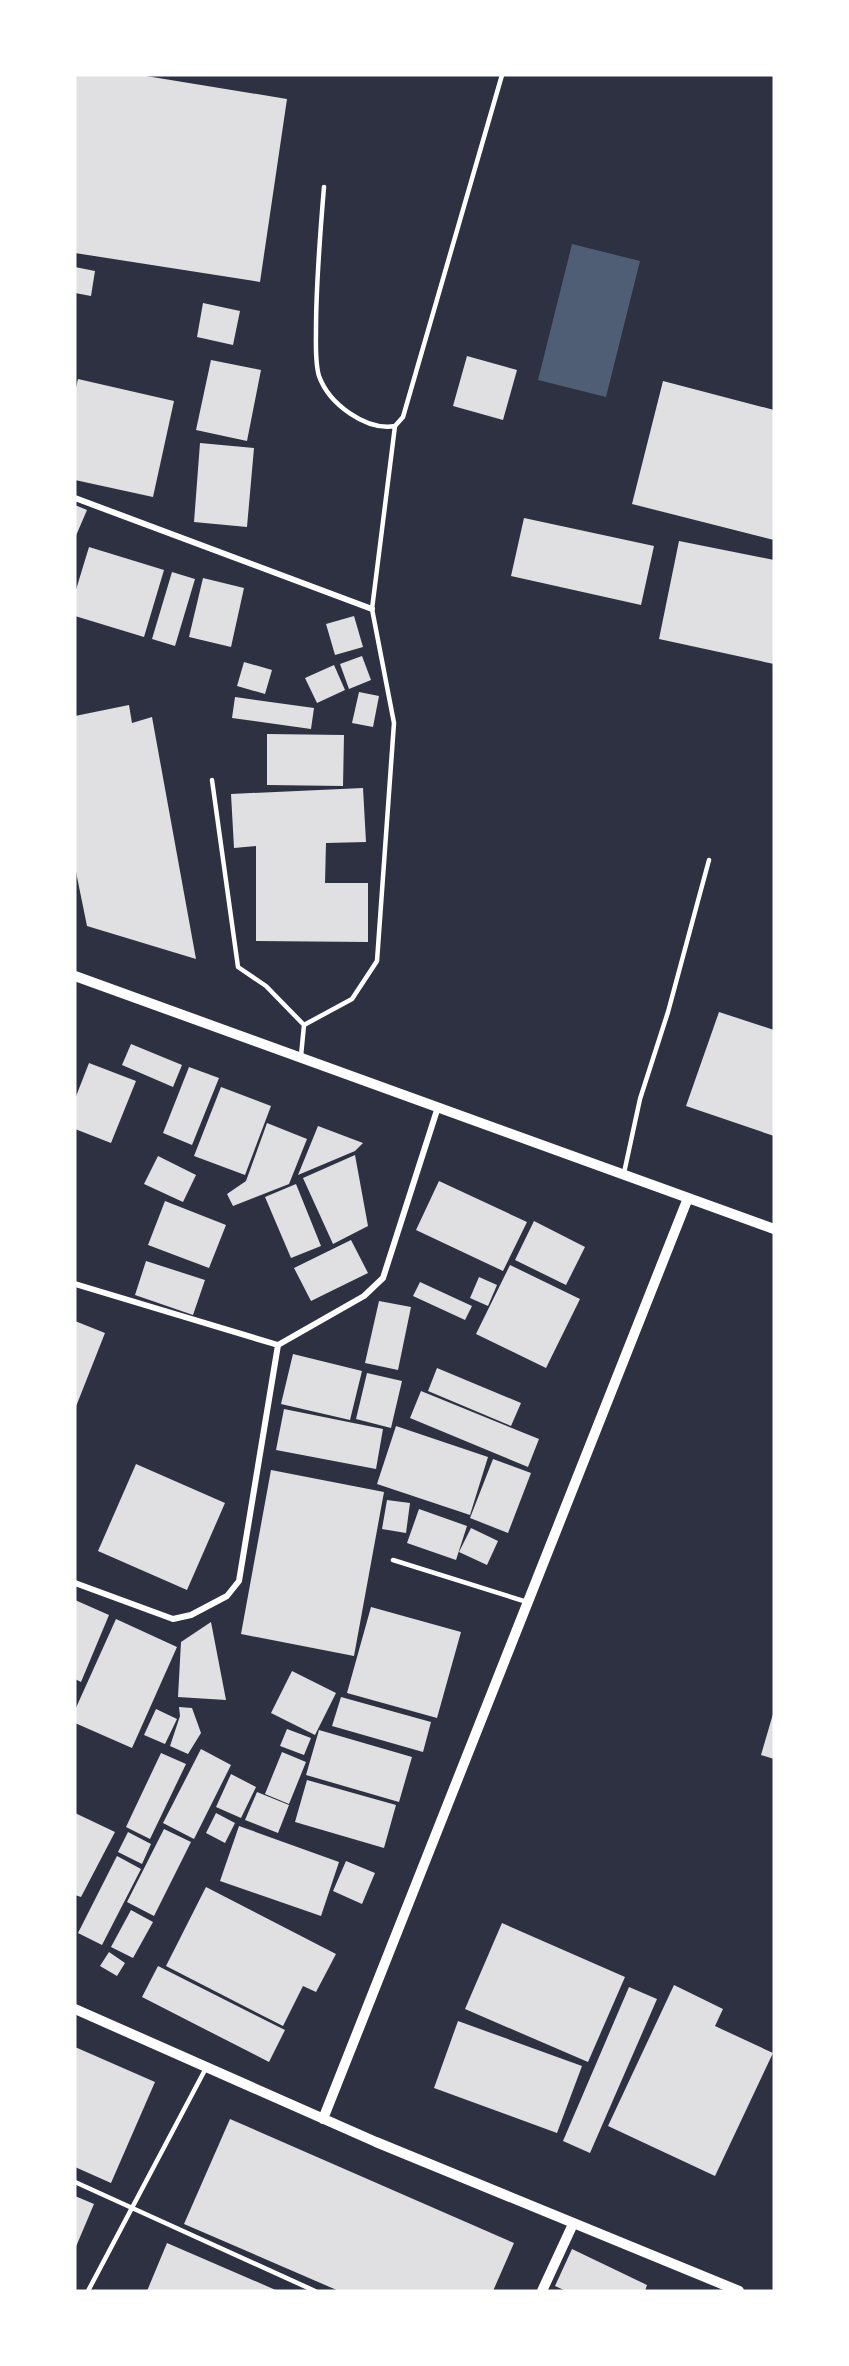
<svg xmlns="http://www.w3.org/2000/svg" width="849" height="2366" viewBox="0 0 849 2366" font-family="Inter,sans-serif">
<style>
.water{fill:#4f5d75}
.building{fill:#e0e0e3}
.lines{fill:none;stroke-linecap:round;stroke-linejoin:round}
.service{stroke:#fff;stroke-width:4.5}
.minor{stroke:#fff;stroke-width:6}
.tertiary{stroke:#fff;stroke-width:10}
</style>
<rect width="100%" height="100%" fill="#2d3142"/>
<path class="water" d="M572,244L640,261L606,397L538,380Z"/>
<path class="building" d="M75,75H140L287,99L260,282L75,253Z
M75,267L95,271L91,296L75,293Z
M203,303L240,311L233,345L197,337Z
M467,356L517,370L503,420L453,406Z
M211,360L261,370L247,441L196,430Z
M78,379L174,401L153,497L75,480V392Z
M663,381L774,410V540L632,504Z
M200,443L254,448L247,527L194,522Z
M75,505L87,510L75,538Z
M524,518L654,546L641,605L511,576Z
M679,541L774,560V664L659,639Z
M89,547L164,570L144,637L75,616V593Z
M172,572L195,579L175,646L152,639Z
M203,578L244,588L231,647L189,637Z
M354,616L363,647L335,655L326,624Z
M362,656L371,680L349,689L340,664Z
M244,662L272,670L265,694L237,686Z
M334,665L345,690L317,703L305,678Z
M359,692L379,696L373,727L352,723Z
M235,697L314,708L311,729L232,718Z
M129,705L132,723L152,717L196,959L87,926L75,867V716Z
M267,734L344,735L343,786L267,785Z
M363,788L366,842L326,843L325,883H368V942L256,941V846L234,848L231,794Z
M719,1012L774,1030V1136L686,1106Z
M131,1044L182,1065L173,1087L122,1065Z
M89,1063L136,1081L111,1143L75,1129V1099Z
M189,1067L219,1078L192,1145L163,1133Z
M221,1087L271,1106L245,1175L194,1156Z
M267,1123L307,1139L289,1184L233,1206L227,1194L246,1181Z
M318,1126L363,1143L355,1151L298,1175Z
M355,1155L368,1226L333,1244L303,1178Z
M158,1156L196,1175L183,1202L144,1184Z
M439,1181L527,1222L503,1271L416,1230Z
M296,1184L321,1246L291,1258L265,1197Z
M165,1201L226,1225L209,1268L148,1245Z
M534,1221L585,1247L566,1285L515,1260Z
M351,1240L368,1273L311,1301L294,1268Z
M146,1261L205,1280L193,1315L135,1295Z
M510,1265L580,1299L546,1368L476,1334Z
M479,1277L497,1285L488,1306L470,1298Z
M420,1282L472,1306L465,1320L413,1296Z
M379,1301L411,1307L398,1370L365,1363Z
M75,1321L105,1333L75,1409Z
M293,1354L362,1371L350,1420L281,1404Z
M437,1368L521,1403L511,1426L428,1391Z
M367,1373L402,1381L391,1428L356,1419Z
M421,1391L539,1439L528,1467L410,1418Z
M284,1409L383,1429L376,1469L276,1450Z
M396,1426L488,1457L470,1515L377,1484Z
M493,1459L531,1473L508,1533L470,1518Z
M136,1464L225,1503L187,1590L98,1551Z
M271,1470L384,1492L354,1656L241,1634Z
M387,1500L410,1503L406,1533L382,1529Z
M419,1509L467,1526L456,1560L407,1543Z
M471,1528L498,1541L487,1565L459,1552Z
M75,1600L109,1615L81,1682L75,1679Z
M371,1607L461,1632L437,1718L347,1693Z
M116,1619L177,1647L132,1748L75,1723V1710Z
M211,1622L226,1700L178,1697L181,1642Z
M292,1671L336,1693L315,1735L271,1713Z
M341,1697L431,1722L423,1752L332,1726Z
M179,1707L192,1708L201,1733L188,1754L170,1746L180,1716Z
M156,1709L177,1719L165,1744L144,1735Z
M773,1714H774V1759L761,1755Z
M287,1729L311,1738L304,1755L280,1746Z
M319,1730L412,1757L399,1802L306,1775Z
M201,1749L231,1765L194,1839L163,1823Z
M282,1752L306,1762L289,1804L265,1794Z
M161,1753L186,1764L150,1839L126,1827Z
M231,1774L256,1787L241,1818L216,1807Z
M307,1780L396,1805L384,1848L295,1822Z
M257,1792L289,1805L278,1833L245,1820Z
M75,1813L115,1832L81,1897L75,1895Z
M216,1813L235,1823L225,1843L206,1833Z
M239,1826L339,1862L321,1916L220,1881Z
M164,1829L191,1842L154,1916L127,1902Z
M128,1832L151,1844L142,1864L118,1852Z
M117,1856L141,1869L102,1945L78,1933Z
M346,1861L375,1873L362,1904L333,1891Z
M206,1887L336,1954L316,1992L303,1986L283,2026L166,1966Z
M131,1910L153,1922L133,1958L111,1947Z
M502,1923L625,1977L588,2062L465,2009Z
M109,1952L125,1963L117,1976L100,1966Z
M158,1966L285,2030L269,2062L142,1997Z
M674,1985L723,2009L715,2026L773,2053L715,2176L608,2126Z
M629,1987L657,1999L590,2153L563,2141Z
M458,2021L582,2066L557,2133L434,2088Z
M75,2047L155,2082L111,2183L75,2167Z
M230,2119L514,2243L493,2291H339L184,2224Z
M75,2196L94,2204L75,2249Z
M167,2243L278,2291H147Z
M572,2249L647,2285L645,2291H566L555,2286Z"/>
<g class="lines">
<path class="service" d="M324,187C320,235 316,282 316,330C316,344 315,363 319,376C329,404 366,431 395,426L403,417L502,75
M212,780L238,967L266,986L304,1025L301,1056
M304,1025L352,999L377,961L394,723L372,609L395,426
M624,1173L640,1099L668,1012L709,860
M393,1560L527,1602
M75,2182L315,2291
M88,2291L206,2068"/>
<path class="minor" d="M75,498L372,609
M75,1284L278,1345L364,1296L383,1278L438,1107
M75,1583L173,1619L191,1615L227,1596L239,1581L278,1345"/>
<path class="tertiary" d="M75,976L774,1229
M75,2009L376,2142L739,2291
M323,2119L688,1198
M542,2291L573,2224"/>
</g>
<rect width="849" height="2366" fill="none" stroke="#ffffff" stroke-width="153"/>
</svg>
